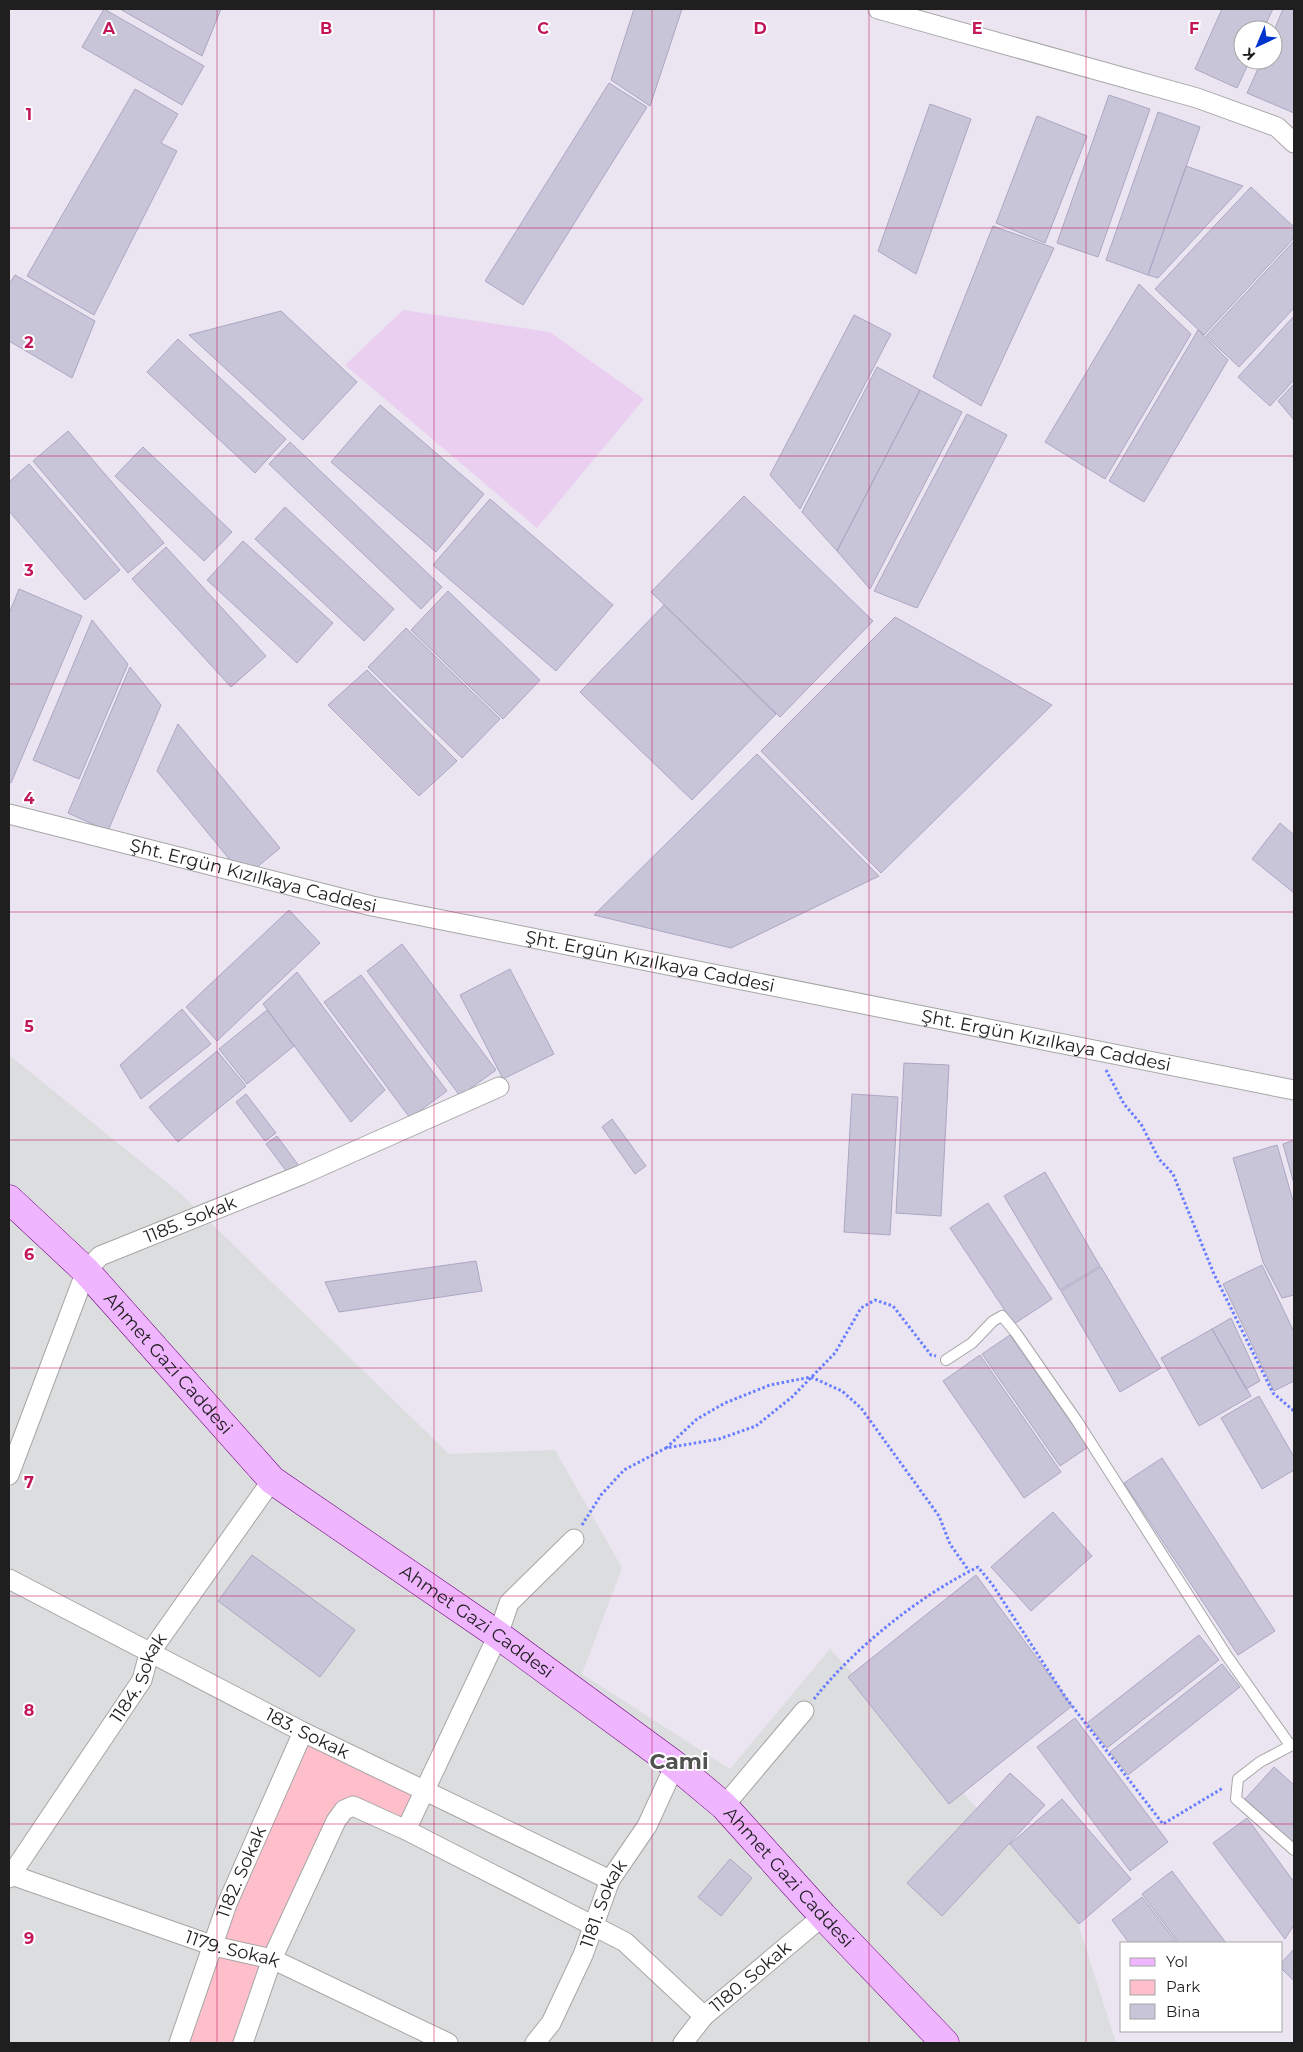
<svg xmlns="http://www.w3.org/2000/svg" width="1303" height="2052" viewBox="0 0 1303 2052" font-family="Montserrat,sans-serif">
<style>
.residential{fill:#dcddde}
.farmland{fill:#ebcff1}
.park{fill:#febfca}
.building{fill:#c8c5d8;stroke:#aca6c4}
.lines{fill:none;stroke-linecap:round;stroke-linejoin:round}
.lane-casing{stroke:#a6a6a6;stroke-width:12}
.street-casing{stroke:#a6a6a6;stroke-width:21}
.secondary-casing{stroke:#6b007d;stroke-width:29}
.path{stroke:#687eff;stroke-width:3;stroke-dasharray:2.5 2.5;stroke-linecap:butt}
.lane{stroke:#fff;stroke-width:10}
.street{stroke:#fff;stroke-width:19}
.secondary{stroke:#f0b5ff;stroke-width:28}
.grid{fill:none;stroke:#c2185b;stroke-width:1;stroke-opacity:0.55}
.labels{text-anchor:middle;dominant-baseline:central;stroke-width:4;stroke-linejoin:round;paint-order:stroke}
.street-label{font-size:18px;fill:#1f1f1f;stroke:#fff}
.district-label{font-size:22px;font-weight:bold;fill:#525252;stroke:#fff}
.grid-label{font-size:16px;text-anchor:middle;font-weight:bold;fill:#c2185b;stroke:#fff;stroke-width:4;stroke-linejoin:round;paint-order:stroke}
</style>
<rect width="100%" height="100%" fill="#eae5f1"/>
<path class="residential" d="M9,1055L181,1194L449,1454L555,1450L622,1568L582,1674L730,1769L830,1649L1075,1914L1116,2043H9Z"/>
<path class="farmland" d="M403,310L550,332L644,399L537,528L345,365Z"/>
<path class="park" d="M303,1732L426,1790L406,1830L353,1806L243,2043H179Z"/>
<path class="building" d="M104,9L204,66L182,105L82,47Z
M120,9H221L202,56Z
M634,9H682L650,106L611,80Z
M1222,9H1273L1263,30H1243V60H1250L1237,88L1195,69Z
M1283,9H1294V113L1247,93L1262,60H1273V33Z
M609,83L647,107L523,305L485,281Z
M135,89L178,114L161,143L177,151L94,315L27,276Z
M1109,95L1150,109L1098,257L1057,243Z
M930,104L971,119L916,274L878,251Z
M1158,112L1200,127L1148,275L1106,260Z
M1037,116L1087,136L1045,243L996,223Z
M1186,166L1243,186L1158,278L1148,275Z
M1251,187L1294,227V238L1204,335L1155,289Z
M993,226L1054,248L981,406L933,377Z
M1294,241V308L1239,367L1206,336Z
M15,275L95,321L72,378L9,341V284Z
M1139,284L1191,334L1105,479L1045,442Z
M281,311L357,382L303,440L189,335Z
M854,315L891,334L800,509L770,475Z
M1294,316V380L1270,406L1238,377Z
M1198,330L1228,360L1144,502L1109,481Z
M178,339L286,439L255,473L147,372Z
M877,367L920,390L837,551L802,512Z
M1294,384V420L1278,401Z
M920,390L962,412L870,589L837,551Z
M380,405L484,494L436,552L331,462Z
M967,414L1007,435L917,608L874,591Z
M68,431L164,543L128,573L33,461Z
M290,442L442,587L421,609L269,464Z
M143,447L232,532L204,561L115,476Z
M29,464L120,570L85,600L9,511V482Z
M744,496L873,621L780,717L651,592Z
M490,499L613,605L556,671L433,565Z
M285,507L394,609L364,641L255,539Z
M243,541L333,623L297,663L207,580Z
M166,547L266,656L231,687L132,579Z
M19,589L82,616L11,783L9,782V614Z
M448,591L540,680L503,719L411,630Z
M664,605L776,714L692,800L580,692Z
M895,617L1052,705L881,873L761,751Z
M92,620L128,664L79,779L33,760Z
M406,628L500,719L462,758L368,667Z
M130,667L161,705L108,831L68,813Z
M367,670L457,761L419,796L328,705Z
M178,724L280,848L256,868L235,866L157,771Z
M757,754L879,876L731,948L594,915Z
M1280,823L1294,835V893L1252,859Z
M289,910L320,943L217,1041L186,1007Z
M402,944L496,1070L460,1096L367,971Z
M510,969L554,1054L503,1079L460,995Z
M297,972L385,1090L351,1122L263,1004Z
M361,975L447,1091L410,1118L324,1002Z
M182,1009L211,1044L141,1099L120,1065Z
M267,1010L294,1046L247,1084L219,1049Z
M217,1051L246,1086L178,1142L149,1107Z
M904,1063L949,1065L941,1216L896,1213Z
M246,1094L276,1133L265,1141L236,1102Z
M852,1094L898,1097L890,1235L844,1232Z
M612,1119L646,1166L635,1174L602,1127Z
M277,1136L299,1166L287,1172L266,1144Z
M1294,1140V1184L1283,1144Z
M1277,1145L1294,1204V1295L1282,1298L1263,1262L1233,1158Z
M1045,1172L1100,1266L1060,1290L1004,1196Z
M988,1203L1052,1299L1014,1324L950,1228Z
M476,1261L482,1291L339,1312L325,1282Z
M1262,1265L1294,1332V1381L1274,1391L1223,1284Z
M1101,1267L1161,1368L1120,1392L1061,1291Z
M1231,1318L1260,1381L1246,1389L1212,1329Z
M1212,1329L1251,1396L1199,1426L1161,1358Z
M1010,1335L1088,1447L1060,1466L982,1354Z
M980,1355L1061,1472L1024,1498L943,1381Z
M1259,1396L1294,1457V1470L1262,1489L1221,1418Z
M1162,1458L1275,1631L1238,1655L1124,1483Z
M1053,1512L1092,1556L1031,1611L991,1567Z
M252,1555L355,1630L320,1677L218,1601Z
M976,1575L1072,1706L949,1804L848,1677Z
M1199,1635L1219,1660L1107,1748L1087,1723Z
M1222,1664L1240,1687L1128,1775L1110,1752Z
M1075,1718L1168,1842L1130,1871L1037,1747Z
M1274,1767L1294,1785V1843L1245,1799Z
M1010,1773L1045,1805L942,1916L907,1883Z
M1062,1799L1131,1879L1079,1924L1010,1844Z
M1247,1818L1294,1882V1925L1285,1939L1213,1843Z
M730,1859L752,1878L721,1916L698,1897Z
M1172,1871L1226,1943H1179L1142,1894Z
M1142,1897L1177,1943H1129L1112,1920Z
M1294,1949V1981L1282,1969V1962Z"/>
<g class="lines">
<defs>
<path id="lane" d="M946,1360L972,1343L993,1321L1002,1316L1016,1333L1077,1421L1227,1656L1290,1745
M1294,1744L1260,1762L1238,1779L1236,1799L1294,1850"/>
<g id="street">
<path d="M878,9L1197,98L1277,127L1294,143"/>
<path id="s1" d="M9,814L372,906L1294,1090"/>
<path id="s2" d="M9,1475L86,1271L100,1256L301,1175L499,1087"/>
<path id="s3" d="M9,1579L303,1732L610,1880"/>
<path d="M724,1806L804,1711"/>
<path d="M406,1830L498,1635L509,1603L574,1539"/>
<path id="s4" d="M9,1874L214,1946L272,1959L448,2043"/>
<path id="s5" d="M9,1878L142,1680L149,1654L272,1480"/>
<path id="s6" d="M179,2043L227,1904L303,1732"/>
<path d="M243,2043L272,1959L336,1821L344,1810L353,1806L406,1830L625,1942L704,2016"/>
<path id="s7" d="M535,2043L551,2023L583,1955L610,1880L647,1826L675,1765"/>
<path id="s8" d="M683,2043L704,2016L823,1916"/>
</g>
<g id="secondary">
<path id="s9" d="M9,1199L86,1271L272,1480L498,1635L675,1765L724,1806L823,1916L945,2043"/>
</g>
</defs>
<use href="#lane" class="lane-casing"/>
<use href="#street" class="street-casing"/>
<use href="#secondary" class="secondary-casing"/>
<path class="path" d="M1106,1070L1124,1104L1141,1124L1159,1159L1173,1174L1214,1274L1273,1393L1294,1411
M666,1448L697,1419L725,1403L770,1385L811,1377L842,1391L861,1408L939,1516L950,1544L969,1571
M582,1525L601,1495L624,1470L666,1448L719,1439L756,1426L792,1397L835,1353L861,1308L875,1300L893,1306L931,1355L936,1356
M814,1699C854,1648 919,1596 978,1567L992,1584L1066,1698L1163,1824L1223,1788"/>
<use href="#lane" class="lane"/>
<use href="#street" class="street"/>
<use href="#secondary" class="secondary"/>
</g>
<path class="grid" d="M217,9V2043M434,9V2043M652,9V2043M869,9V2043M1086,9V2043M9,228H1294M9,456H1294M9,684H1294M9,912H1294M9,1140H1294M9,1368H1294M9,1596H1294M9,1824H1294"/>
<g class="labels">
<g class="street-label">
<text stroke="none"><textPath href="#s1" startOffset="252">Şht. Ergün Kızılkaya Caddesi</textPath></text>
<text stroke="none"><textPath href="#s1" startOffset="658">Şht. Ergün Kızılkaya Caddesi</textPath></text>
<text stroke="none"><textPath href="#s1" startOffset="1062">Şht. Ergün Kızılkaya Caddesi</textPath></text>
<text stroke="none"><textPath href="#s2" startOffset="336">1185. Sokak</textPath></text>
<text stroke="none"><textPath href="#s9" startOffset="229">Ahmet Gazi Caddesi</textPath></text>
<text stroke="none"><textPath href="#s9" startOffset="634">Ahmet Gazi Caddesi</textPath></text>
<text stroke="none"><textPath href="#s5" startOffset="239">1184. Sokak</textPath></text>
<text stroke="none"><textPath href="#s3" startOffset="336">183. Sokak</textPath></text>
<text stroke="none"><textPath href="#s6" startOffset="182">1182. Sokak</textPath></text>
<text stroke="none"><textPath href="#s9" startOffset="1039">Ahmet Gazi Caddesi</textPath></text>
<text stroke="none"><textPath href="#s7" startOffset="156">1181. Sokak</textPath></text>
<text stroke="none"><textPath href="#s4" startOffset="236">1179. Sokak</textPath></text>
<text stroke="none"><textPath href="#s8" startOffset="95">1180. Sokak</textPath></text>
</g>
<g class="district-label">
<text x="679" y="1761">Cami</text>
</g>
</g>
<g class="grid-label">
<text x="109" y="34">A</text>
<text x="326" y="34">B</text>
<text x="543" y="34">C</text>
<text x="760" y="34">D</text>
<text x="977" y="34">E</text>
<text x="1194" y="34">F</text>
<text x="29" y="120">1</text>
<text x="29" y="348">2</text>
<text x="29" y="576">3</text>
<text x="29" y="804">4</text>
<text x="29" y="1032">5</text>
<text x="29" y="1260">6</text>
<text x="29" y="1488">7</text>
<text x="29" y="1716">8</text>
<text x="29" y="1944">9</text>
</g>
<rect width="1303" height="2052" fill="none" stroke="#1f1f1f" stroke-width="20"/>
<rect x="1120" y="1942" width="162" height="90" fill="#ffffff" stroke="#a5a5a5"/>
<rect x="1130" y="1958" width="25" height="8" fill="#f0b5ff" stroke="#a5a5a5"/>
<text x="1166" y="1967" font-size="15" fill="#1f1f1f">Yol</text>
<rect x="1130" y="1980" width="25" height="15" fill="#febfca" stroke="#a5a5a5"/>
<text x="1166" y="1992" font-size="15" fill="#1f1f1f">Park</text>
<rect x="1130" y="2004" width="25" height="15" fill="#c8c5d8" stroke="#a5a5a5"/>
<text x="1166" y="2017" font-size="15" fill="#1f1f1f">Bina</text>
<g transform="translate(1258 45) rotate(224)"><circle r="24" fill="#ffffff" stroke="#a5a5a5"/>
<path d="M0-4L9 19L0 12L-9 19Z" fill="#0034cf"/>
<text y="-8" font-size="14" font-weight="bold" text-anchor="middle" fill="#1f1f1f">K</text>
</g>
</svg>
